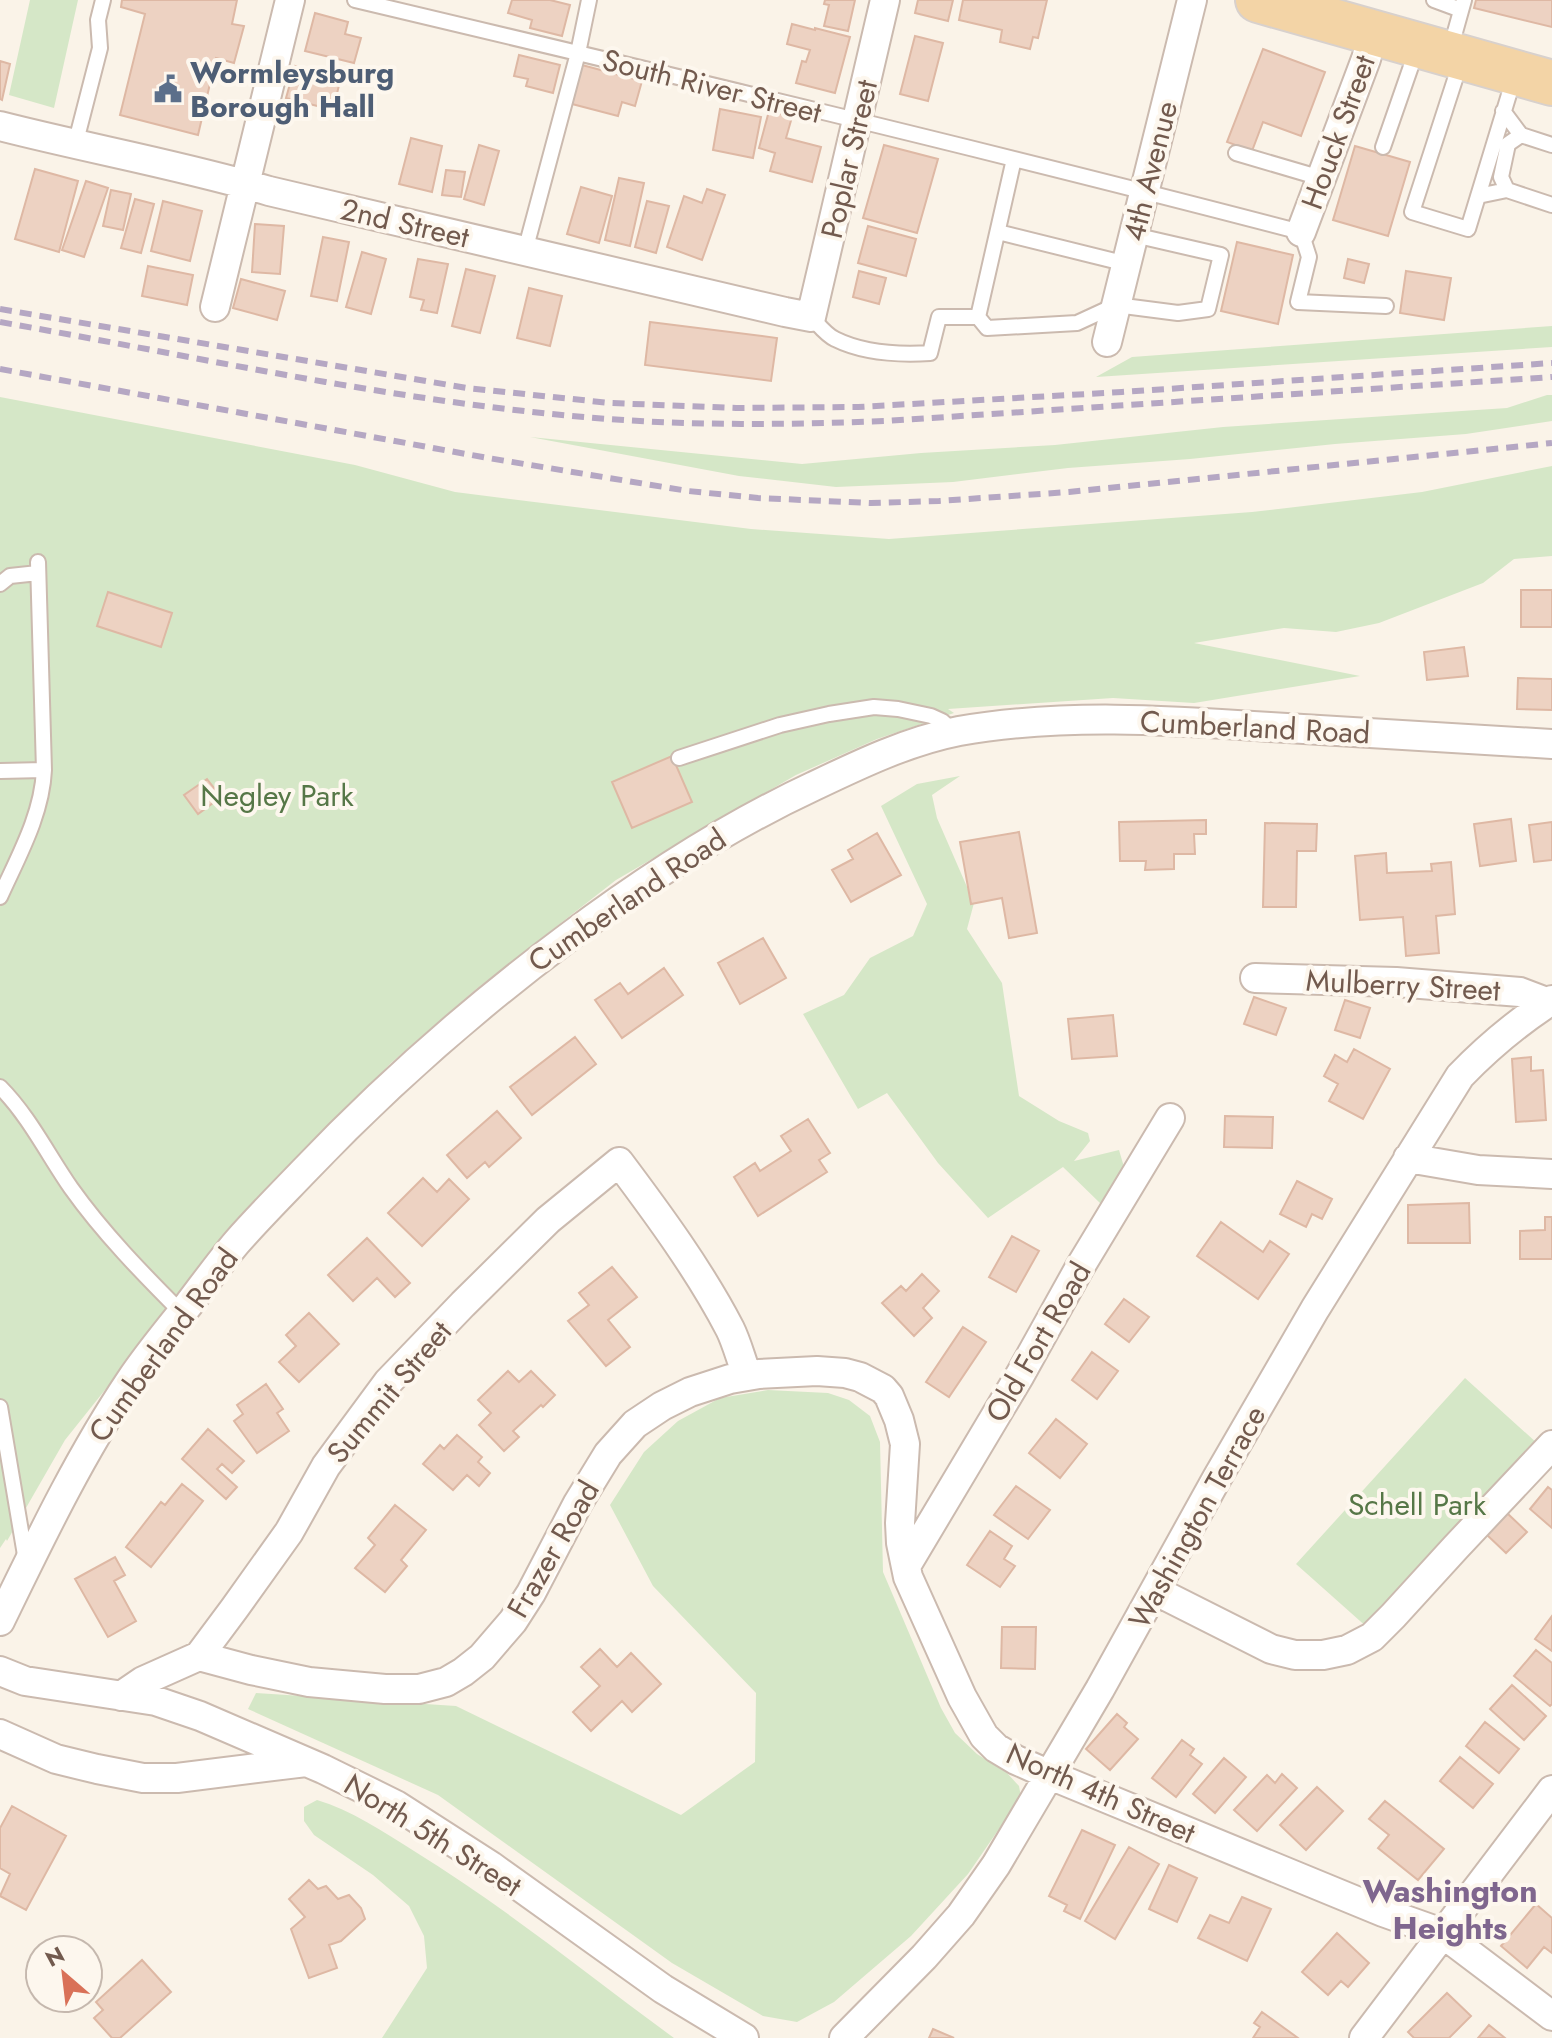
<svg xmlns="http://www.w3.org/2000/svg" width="1552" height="2038" viewBox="0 0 1552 2038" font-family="Jost,sans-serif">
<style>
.green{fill:#d5e7c7}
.building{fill:#edd2c2;stroke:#deb8a4;stroke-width:2}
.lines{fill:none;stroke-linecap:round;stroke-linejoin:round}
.lane-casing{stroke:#cbbaaf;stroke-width:18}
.street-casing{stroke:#cbbaaf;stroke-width:32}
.primary-casing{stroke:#d8d1cd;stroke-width:48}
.lane{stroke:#fff;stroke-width:14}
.street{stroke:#fff;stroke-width:28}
.primary{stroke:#f3d4a6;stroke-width:44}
.rail{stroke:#b5a7c3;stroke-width:6;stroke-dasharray:12 8;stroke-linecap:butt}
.labels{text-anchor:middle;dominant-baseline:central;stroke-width:8;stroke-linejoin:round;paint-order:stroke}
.service-label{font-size:30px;font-weight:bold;fill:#4e5e75;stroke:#fdf7ee;text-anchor:start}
.street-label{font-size:30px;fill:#725a4e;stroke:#fdf7ee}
.park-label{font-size:30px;fill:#567747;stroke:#fdf7ee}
.neighbourhood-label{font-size:32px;font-weight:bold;fill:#7f668e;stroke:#fdf7ee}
</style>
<rect width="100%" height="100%" fill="#faf3e8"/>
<path class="green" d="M30,0H78L54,108L9,95Z
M1552,326V347L1096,377L1132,357Z
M1547,395H1552V421L1466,434L1335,444L1190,459L1068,468L953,482L836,487L739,476L530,437L802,464L921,453L1055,445L1223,427L1507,408Z
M0,397L355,465L455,492L751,529L889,539L1252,512L1422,492L1552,466V556L1514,559L1483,583L1379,623L1336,632L1284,628L1194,643L1360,676L1194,703L1113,698L948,709L954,713L877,739L796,775L616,880L475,990L391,1063L298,1159L182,1289L160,1321L65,1440L7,1541L6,1539L0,1548Z
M960,776L932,795L937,818L974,903L967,929L1002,983L1019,1096L1059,1121L1088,1133L1090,1141L1074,1161L1119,1150L1124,1167L1101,1204L1063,1167L988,1218L938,1163L887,1093L858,1109L803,1014L844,995L870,958L913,936L927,904L881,806L917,784Z
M1465,1378L1538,1444L1369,1629L1296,1564Z
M768,1390L828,1393L849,1400L870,1416L880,1442L883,1572L941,1708L955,1733L977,1754L1007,1773L1019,1786L1021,1797L968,1874L911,1936L834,2002L797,2022L763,2016L672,1963L438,1795L248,1709L256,1693L456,1706L681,1815L755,1762L756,1693L653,1586L610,1505L644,1452L678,1421L720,1398Z
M317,1800C351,1810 384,1832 414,1851C505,1907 588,1975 674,2038H382L427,1968L424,1936L409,1906L373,1875L314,1835L304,1821V1807Z"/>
<path class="building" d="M122,0H237L232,24L244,26L234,63L216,58L198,135L120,115L145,14L121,7Z
M512,0H550L570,5L562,36L530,28L532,20L508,13Z
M825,0H855L848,31L824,26L829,5L824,4Z
M918,0H953L948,21L915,13Z
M963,0H1047L1038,38L1033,37L1030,49L1000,42L1002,30L959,20Z
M1476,0H1552V27L1474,8Z
M315,13L348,22L345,34L361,38L354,63L305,51Z
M792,24L815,30V28L850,37L835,93L796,83L802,61L806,62L810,50L787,44Z
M915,36L943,43L928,101L900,94Z
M1263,49L1325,72L1301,136L1263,122L1252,151L1227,142Z
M519,55L560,65L553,93L526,86L528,79L514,76Z
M0,61L10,64L2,100L0,99Z
M582,65L642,81L635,106L622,102L618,116L572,104Z
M295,66L341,77L333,110L286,98Z
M720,109L761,117L753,158L713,150Z
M769,111L792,117L786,138L821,147L812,182L770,171L775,153L759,148Z
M411,138L442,146L432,192L399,184Z
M479,145L499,151L484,205L464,199Z
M884,145L938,159L917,233L863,218Z
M1355,146L1410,162L1388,236L1333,220Z
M35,169L78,181L59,252L15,239Z
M446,170L465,172L461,197L442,195Z
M619,178L644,183L630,246L605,240Z
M86,181L108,188L84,257L62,250Z
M581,187L612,196L599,243L567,234Z
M707,189L725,195L702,260L667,247L684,196L702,203Z
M111,190L131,194L123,230L103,226Z
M135,199L154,204L141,253L121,248Z
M163,201L202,211L190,261L151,251Z
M647,201L669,206L656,253L635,247Z
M255,224L284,226L280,274L252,272Z
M868,226L916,239L906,276L858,263Z
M323,237L349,242L337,301L311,296Z
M1237,242L1293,255L1278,324L1221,311Z
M362,252L386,259L371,314L346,307Z
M418,259L448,264L437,313L421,310L424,300L410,297Z
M1348,259L1369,264L1364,283L1344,278Z
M148,266L193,275L187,305L142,296Z
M466,269L495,276L480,333L452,326Z
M859,271L886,278L879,304L853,297Z
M1406,271L1451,278L1444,320L1400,313Z
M241,279L285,291L277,320L233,308Z
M529,288L562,296L550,346L517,338Z
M650,322L777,338L771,381L645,365Z
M1521,590H1552V627H1521Z
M108,592L172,613L161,647L97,626Z
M1464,647L1468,676L1427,680L1424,652Z
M1518,678L1552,679V710L1517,709Z
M672,756L692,802L632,828L612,782Z
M207,779L221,797L198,814L184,795Z
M1511,819L1516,861L1480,866L1474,824Z
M1206,820V834H1194L1195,854H1174V869L1145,870L1146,861H1120L1119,822Z
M1552,822V860L1534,862L1529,825Z
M1265,823L1317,824L1316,851H1297L1296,907H1263Z
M1019,832L1037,933L1009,938L1002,898L971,904L960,842Z
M877,833L901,875L851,902L832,870L853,859L848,850Z
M1386,853L1387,873L1432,871L1431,864L1451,862L1455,914L1436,916L1439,953L1406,956L1403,917L1360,920L1355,856Z
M763,938L786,978L740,1004L718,963Z
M664,968L683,995L622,1038L595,1000L620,983L628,994Z
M1254,997L1286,1008L1276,1035L1244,1024Z
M1345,1000L1370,1008L1360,1038L1335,1030Z
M1113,1015L1117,1056L1072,1059L1068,1019Z
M575,1037L596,1064L532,1115L510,1087Z
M1354,1049L1390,1069L1363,1119L1329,1101L1338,1084L1324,1076L1335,1055L1347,1062Z
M1531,1057V1071L1543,1070L1546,1120L1516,1122L1512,1059Z
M497,1111L521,1138L489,1167L485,1162L467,1178L447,1155Z
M1225,1116L1273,1117L1272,1148L1224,1147Z
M808,1119L830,1153L819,1160L827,1172L758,1216L734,1177L755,1163L760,1171L791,1151L781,1136Z
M423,1178L437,1192L449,1179L469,1199L422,1246L388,1213Z
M1297,1181L1332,1199L1322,1219L1312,1214L1306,1227L1280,1214Z
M1469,1203L1470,1243H1408V1205Z
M1545,1217H1552V1259H1520V1231L1545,1230Z
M1221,1222L1263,1252L1270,1241L1289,1254L1258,1299L1197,1256Z
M1012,1236L1039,1251L1016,1292L989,1277Z
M367,1238L410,1283L395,1297L377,1278L353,1301L328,1275Z
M612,1267L637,1297L608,1320L630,1347L606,1366L568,1321L589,1305L579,1293Z
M922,1274L939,1291L923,1308L932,1318L914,1336L882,1303L901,1286L906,1291Z
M1124,1299L1149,1317L1129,1342L1105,1324Z
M309,1313L339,1344L299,1382L279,1362L296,1346L286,1335Z
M963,1327L986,1342L949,1397L926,1382Z
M1092,1352L1118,1371L1097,1399L1072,1380Z
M508,1371L519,1382L531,1371L555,1395L543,1407L541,1405L513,1431L519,1437L504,1451L479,1425L491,1413L478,1400Z
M266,1384L283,1409L277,1413L289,1431L257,1453L234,1421L243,1414L237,1405Z
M1056,1419L1087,1444L1060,1478L1029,1453Z
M208,1429L244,1461L232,1473L222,1464L217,1469L237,1487L226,1499L182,1459Z
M457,1435L482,1457L478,1462L490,1473L479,1486L467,1475L453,1490L423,1464L440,1445L444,1449Z
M182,1484L203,1501L151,1567L126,1547L161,1502L165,1505Z
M1016,1486L1050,1510L1028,1539L994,1515Z
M1548,1487L1552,1490V1528L1530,1509Z
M395,1505L426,1530L401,1560L407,1566L385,1592L355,1568L375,1545L368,1538Z
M1507,1513L1527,1532L1506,1553L1486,1534Z
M990,1531L1012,1546L1004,1559L1015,1566L1000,1587L967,1565Z
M115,1557L125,1575L114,1581L136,1621L108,1637L75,1579Z
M1552,1616V1651L1535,1639Z
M1002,1627H1036L1035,1669L1001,1668Z
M600,1649L617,1667L631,1653L661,1684L632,1712L622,1701L591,1731L573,1712L600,1686L581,1667Z
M1536,1650L1552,1663V1704L1550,1706L1514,1676Z
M1512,1685L1546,1716L1524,1740L1490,1709Z
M1117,1714L1127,1723L1124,1727L1138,1739L1110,1770L1086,1749Z
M1485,1722L1519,1749L1499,1773L1466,1746Z
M1182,1740L1194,1749L1190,1755L1202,1764L1176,1797L1152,1778Z
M1460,1757L1493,1784L1473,1808L1440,1781Z
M1224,1758L1246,1777L1215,1813L1193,1794Z
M1282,1774L1297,1788L1257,1831L1234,1810L1267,1775L1275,1783Z
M1317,1787L1343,1811L1306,1850L1280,1825Z
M1385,1801L1444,1849L1418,1880L1378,1848L1389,1835L1369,1819Z
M12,1806L66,1836L26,1910L0,1896L10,1874L0,1868V1828Z
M1082,1830L1115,1845L1080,1919L1064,1911L1067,1905L1049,1896Z
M1129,1847L1159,1864L1115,1939L1085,1921Z
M1169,1865L1197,1878L1177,1922L1149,1909Z
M309,1880L318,1889L326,1886L338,1899L349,1895L361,1908L365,1919L341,1941L329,1945L337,1968L309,1978L291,1929L305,1917L289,1899Z
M1242,1897L1271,1909L1247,1961L1198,1938L1210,1915L1229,1923Z
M1536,1904L1552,1918V1953L1544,1947L1527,1968L1501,1946Z
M1337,1933L1369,1963L1348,1987L1341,1981L1328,1995L1302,1972Z
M142,1960L171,1992L120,2038H112L94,2018L103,2010L96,2002Z
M1447,1993L1471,2016L1449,2038H1414L1408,2032Z
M1262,2012L1298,2038H1253L1260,2027L1254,2023Z
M1489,2025L1505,2038H1478Z
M933,2029L954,2038H929Z"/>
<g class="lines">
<defs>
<path id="lane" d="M355,0C671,75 987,150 1301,232L1309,257L1298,302L1386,306
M1434,0L1461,10
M1450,50L1464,0
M1461,61L1412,212L1468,229L1514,78
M1503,111L1521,135L1552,145
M75,145L100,48L98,20L103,0
M1383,147L1417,49
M1236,153L1321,178
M1507,190L1501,177L1508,144L1521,135
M1478,196L1507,190L1552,205
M998,232L1127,264
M525,251L578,53L589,0
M811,317C818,324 826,335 835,339C863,353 898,355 930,353L939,317H978L987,328L1077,323L1116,305L1178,313L1208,309L1221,255L1134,235
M978,317L1014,159
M0,584L10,576L38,573
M679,758L780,725L829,714L874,707L898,709L931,716L942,721L953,731
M0,771L44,770
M0,897C18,857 42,815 44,770L38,562
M0,1087C29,1116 48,1155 71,1188C103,1233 143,1274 182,1313
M0,1407L26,1561"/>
<path id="street" d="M0,126C90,149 181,165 269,191L785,312L811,317L885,0
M1301,232L1366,59L1374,32
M215,307L290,0
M1107,342L1192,0
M1255,978L1396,982L1520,992L1549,1003
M1408,1158L1478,1170L1552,1174
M906,1566L1020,1375L1080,1267L1170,1118
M1156,1591L1271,1649L1295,1655H1323L1347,1650L1372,1637L1393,1616L1456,1547L1552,1445
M0,1621C40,1539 79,1457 130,1381C148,1354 169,1329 189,1304C205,1283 220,1262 237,1242C258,1218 281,1195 304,1171C385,1086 471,1010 566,939C643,881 726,827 814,786C860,764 908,741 959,731C1062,713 1166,720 1270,727C1364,733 1458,739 1552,744
M199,1656L234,1609L289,1532L326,1466L388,1382L463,1304L548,1220L619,1162C658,1214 700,1271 730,1329C737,1343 741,1360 747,1375
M0,1671L25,1681L156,1701L200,1716L323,1769L396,1805L491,1866L663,1989L744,2038
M121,1696L143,1681L199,1656L251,1670L309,1682L385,1689H419L446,1682L463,1672L482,1657L513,1621L531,1593L578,1503L608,1454L635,1424L662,1406L690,1392L730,1379L759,1374L817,1371L845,1373L860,1377L883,1389L889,1396L899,1420L905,1444L900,1523L901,1543L908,1577L962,1697L984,1736L996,1748L1016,1760L1050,1775L1383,1912L1442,1933L1552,2016
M0,1734L56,1759L97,1769L143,1778H177L306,1762
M844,2038L924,1957L961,1915L996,1865L1100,1689L1217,1478L1315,1309L1460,1076C1488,1047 1518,1022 1552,1000
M1364,2038L1552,1790"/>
<path id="primary" d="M1258,0L1552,83"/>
</defs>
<use href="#lane" class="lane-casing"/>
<use href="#street" class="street-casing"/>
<use href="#primary" class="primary-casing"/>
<use href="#lane" class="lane"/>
<use href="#street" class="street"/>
<use href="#primary" class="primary"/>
<path class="rail" d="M0,309L467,388L610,403L736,408L858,407L1122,392L1552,363
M0,322C194,356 387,400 584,417C685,426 785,425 886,421L1552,377
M0,369L488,458L688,491L758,498L871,503L939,501L1069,492L1552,443"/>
</g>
<defs>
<symbol id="civic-bare" viewBox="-9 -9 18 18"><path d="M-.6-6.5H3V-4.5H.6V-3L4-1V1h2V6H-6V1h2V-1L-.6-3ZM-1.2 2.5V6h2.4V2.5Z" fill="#5c6f8a" stroke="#fdf7ee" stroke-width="2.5" paint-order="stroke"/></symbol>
</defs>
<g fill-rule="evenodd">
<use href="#civic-bare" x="148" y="69" width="40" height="40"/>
</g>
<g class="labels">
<g class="service-label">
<text x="190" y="72">Wormleysburg<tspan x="190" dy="34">Borough Hall</tspan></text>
</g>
<g class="street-label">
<text transform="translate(712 86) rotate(14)">South River Street</text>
<text transform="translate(1338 132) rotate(-70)">Houck Street</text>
<text transform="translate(849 159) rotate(-77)">Poplar Street</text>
<text transform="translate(1150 171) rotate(-76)">4th Avenue</text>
<text transform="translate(405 223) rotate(13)">2nd Street</text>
<text transform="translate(1255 727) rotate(3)">Cumberland Road</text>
<text transform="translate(627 900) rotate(-34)">Cumberland Road</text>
<text transform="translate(1403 985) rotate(3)">Mulberry Street</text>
<text transform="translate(1038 1342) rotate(-60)">Old Fort Road</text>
<text transform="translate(163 1345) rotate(-54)">Cumberland Road</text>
<text transform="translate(389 1392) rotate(-50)">Summit Street</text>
<text transform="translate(1197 1517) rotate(-61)">Washington Terrace</text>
<text transform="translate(553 1549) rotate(-60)">Frazer Road</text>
<text transform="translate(1101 1793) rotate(24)">North 4th Street</text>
<text transform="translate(433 1835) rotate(32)">North 5th Street</text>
</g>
<g class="park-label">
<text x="277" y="795">Negley Park</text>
<text x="1417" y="1504">Schell Park</text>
</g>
<g class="neighbourhood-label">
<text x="1450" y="1891">Washington<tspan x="1450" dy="37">Heights</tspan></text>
</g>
</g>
<g transform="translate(64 1974) rotate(332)"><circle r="38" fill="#fdf7ee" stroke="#c5b8ae" stroke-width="2"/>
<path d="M0-6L14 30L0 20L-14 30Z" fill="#d97158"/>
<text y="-12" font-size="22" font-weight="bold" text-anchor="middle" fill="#725a4e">N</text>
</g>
</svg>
